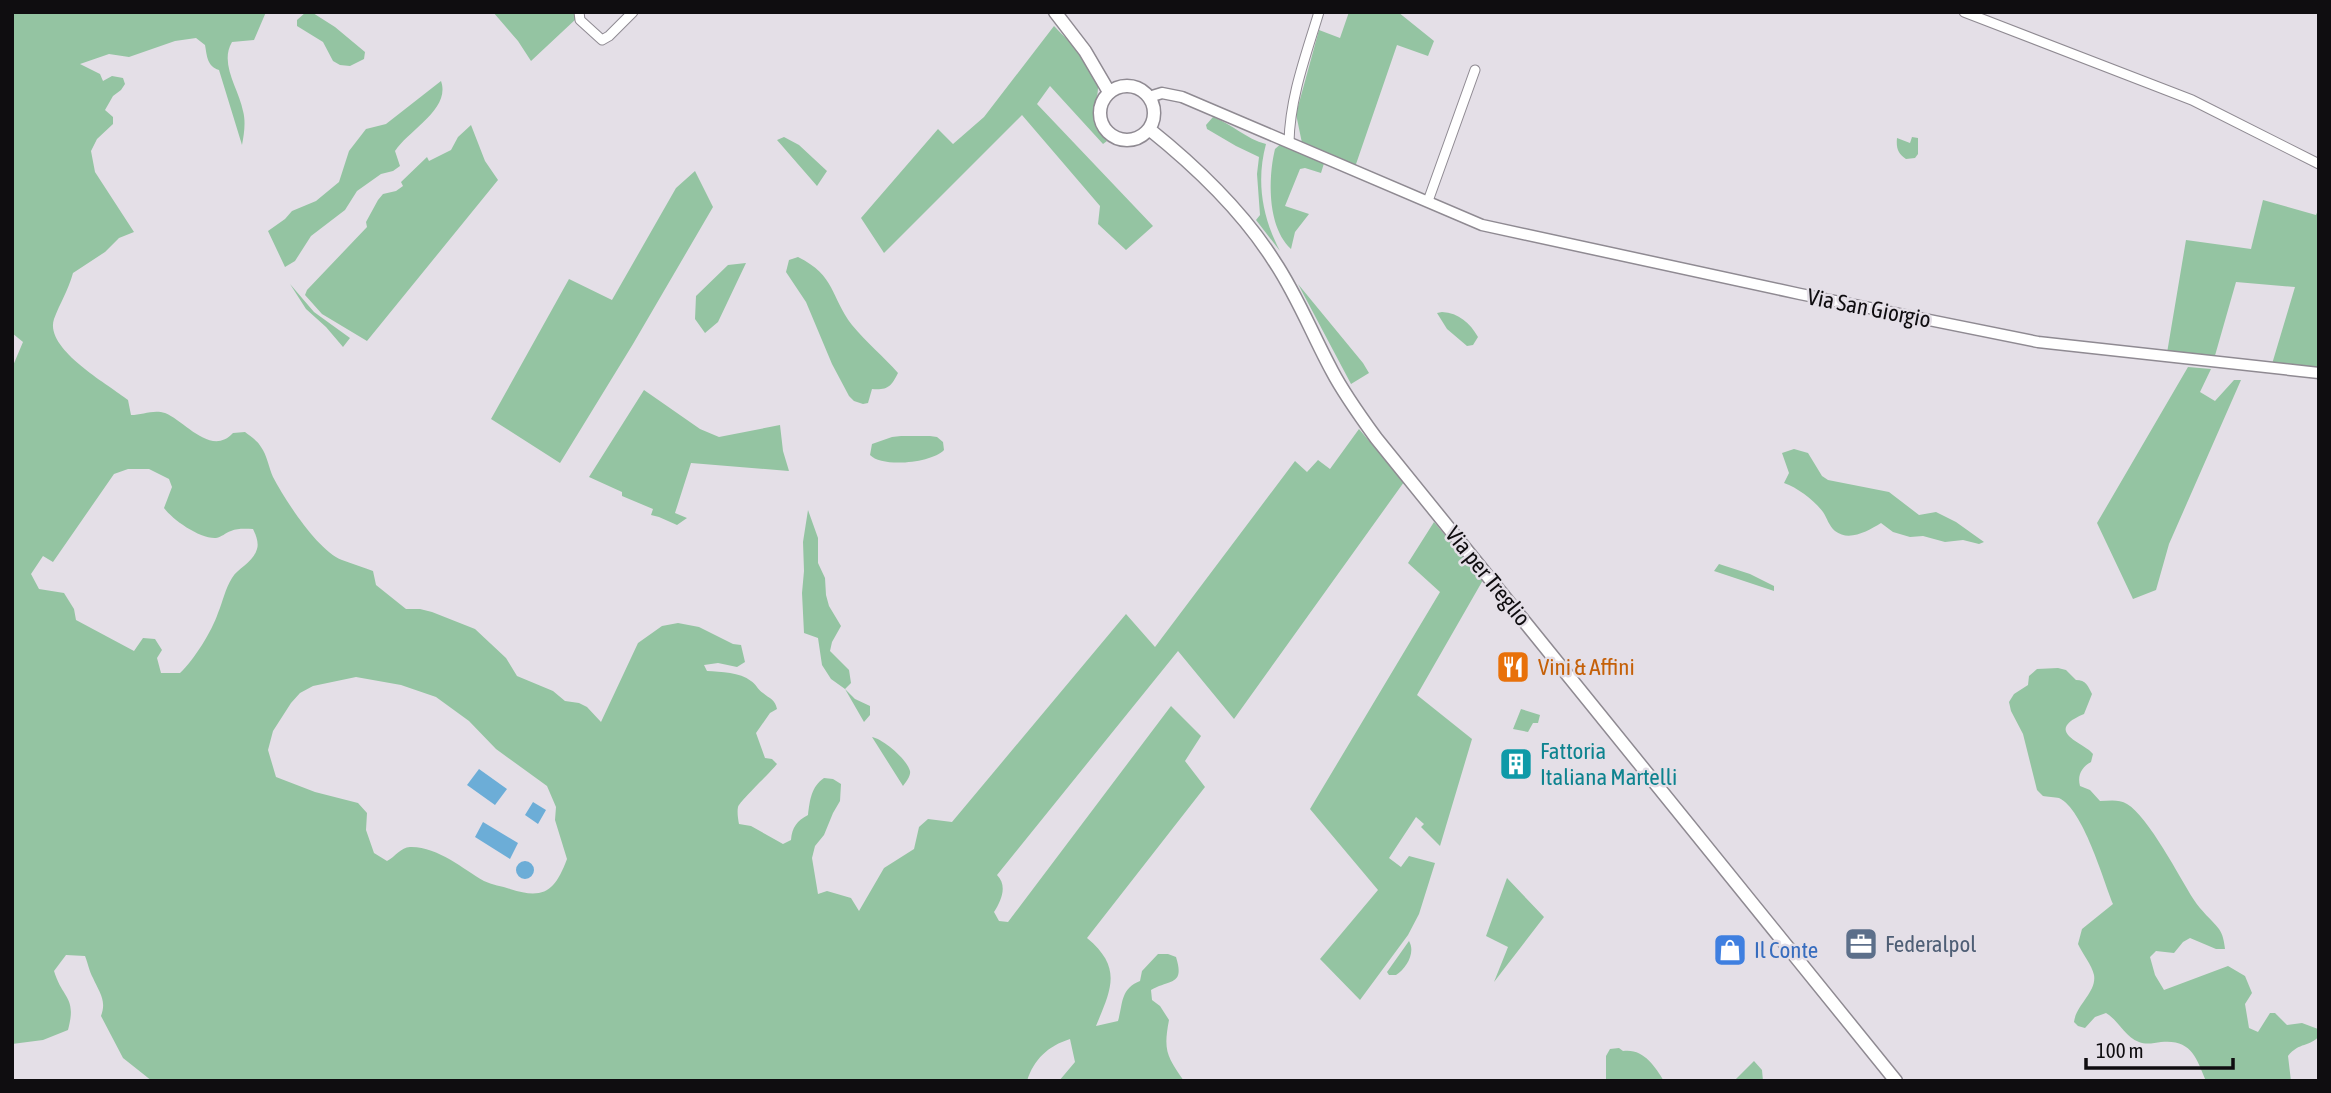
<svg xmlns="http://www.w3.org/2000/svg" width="2331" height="1093" viewBox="0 0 2331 1093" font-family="'Asap Condensed',sans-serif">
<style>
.green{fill:#94c4a2;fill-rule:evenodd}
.water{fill:#6cadd7}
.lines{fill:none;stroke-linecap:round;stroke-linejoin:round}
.minor-casing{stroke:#8f8a92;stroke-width:11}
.tertiary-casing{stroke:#8f8a92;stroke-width:13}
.secondary-casing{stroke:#8f8a92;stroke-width:15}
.minor{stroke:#fff;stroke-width:9}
.tertiary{stroke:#fff;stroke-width:10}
.secondary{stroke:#fff;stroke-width:12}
.labels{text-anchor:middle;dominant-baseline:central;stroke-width:5;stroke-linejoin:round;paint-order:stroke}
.street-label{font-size:23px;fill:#0f0d10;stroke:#e4dfe7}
.food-label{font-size:23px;fill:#c56008;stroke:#e4dfe7;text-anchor:start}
.culture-label{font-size:23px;fill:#0d838f;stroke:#e4dfe7;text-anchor:start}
.service-label{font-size:23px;fill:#4e5e75;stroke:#e4dfe7;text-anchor:start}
.shop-label{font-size:23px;fill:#366cbe;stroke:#e4dfe7;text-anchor:start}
</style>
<rect width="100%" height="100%" fill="#e4dfe7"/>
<path class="green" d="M12,12H266L254,40L232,42C219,64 239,89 243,111C246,122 244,134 242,145L219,70C207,66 207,56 205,45L196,38L175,41L129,57L109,54L80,64L100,74L103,81L112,76L123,78L125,84L121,90L113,96L105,110L113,117V124L97,139L91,151L95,172L134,232L119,238L105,252L73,273C68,291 60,303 54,319C44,349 108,384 128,400L131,415C142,415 154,409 165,413C185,421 211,457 233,433L245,432C250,436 258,441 261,447C267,455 269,468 273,477C285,500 318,551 342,560C352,564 363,567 373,571L376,585L406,609H420L432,612L475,629L506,658L517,676L553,691L565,701L579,703L587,707L601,722L638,643L662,626L678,623L699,627L733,644L741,645L745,662L737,667L718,663L704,665L707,671C721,672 740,672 751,681C756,684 758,690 763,693C770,699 775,699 777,709L770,713L756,733L765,758L772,759L777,764C769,774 740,801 738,807C737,812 738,819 739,824L751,826L783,844L791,840C792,827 797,821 808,815C810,800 811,787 824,778L833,779L841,784L840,801L833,813L824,835L815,846L812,858L818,894L827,891L851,898L859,911L884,868L914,849L919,827L928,819L952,822L1126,614L1155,647L1295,461L1307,472L1318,460L1330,469L1359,429L1404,482L1234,719L1178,651L997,875C1008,886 1001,901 994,912L999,921L1008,922L1171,706L1201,736L1185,761L1205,787L1087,938C1123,968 1111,989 1096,1026L1118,1021C1123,1004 1120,989 1140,981L1142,971L1158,954H1168L1176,957C1185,986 1170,979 1151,990L1152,1000L1160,1006L1169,1020C1163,1051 1167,1056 1184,1081H1059L1075,1062L1070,1039C1048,1046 1034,1059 1027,1081H152L123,1058L101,1016C107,1000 99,992 93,978C89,971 88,963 85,956L66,955L54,971C63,1000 77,996 68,1030L43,1040L12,1044V368L23,342L12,333ZM128,469H149L169,479L172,487L164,508C173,520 200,539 216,538C222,537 225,533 231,531C238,528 246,529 253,529C256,535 259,543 257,549C253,563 239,567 232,578C225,589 223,601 218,613C212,631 194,660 180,673H161L157,658L162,650L155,639L143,638L134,651L76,620L74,609L64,593L39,589L31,574L43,556L53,562L114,474ZM356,677L401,685L436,697L469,721L496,749L547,786L556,807L555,820L567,859C555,891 544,900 510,889C502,886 492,885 484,881C463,869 437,846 410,847C401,847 395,857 387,861L374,853L366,830L367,813L358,803L315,792L276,777L268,750L273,731L291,703L300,693L313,686Z
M306,12L313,13L335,27L365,52L364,59L350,66L340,65L333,61L323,42L297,26V20Z
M493,12H577V18L531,61L518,41Z
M1349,12H1398L1434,41L1428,56L1397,45L1355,167L1302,143L1296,114L1319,30L1340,38Z
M1054,26C1065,38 1091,60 1096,75C1105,103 1079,113 1107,141L1103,144L1050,86L1037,104L1153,226L1126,250L1098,224L1100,206L1022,115L884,253L861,218L938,129L953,144L984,117Z
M441,81C451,109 409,130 395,151L400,166L393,171L381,174L357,191L345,210L311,236L295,261L285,267L268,231L285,219L292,211L316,201L339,182L349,151L366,129L386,124Z
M1213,117C1232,124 1246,139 1266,144C1256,181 1262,217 1280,251L1256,220L1260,215L1257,174L1259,157L1236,146L1207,129L1206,125Z
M471,125L485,161L498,180L367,341L322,314L305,295L307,290L367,227L366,222L378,200L383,194L396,191L403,186L401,182L427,157L429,161L451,150L458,137Z
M784,137L799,145L827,171L817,186L777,140Z
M1912,137L1918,138V154L1915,158L1906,159C1898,154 1896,148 1897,138L1910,143Z
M1283,142L1325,160L1321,173L1305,168L1300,169L1285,206L1309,214L1295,232L1291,249C1267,227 1268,178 1275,149Z
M695,171L713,207L633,344L560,463L491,419L569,279L612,300L676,188Z
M2263,200L2316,215L2319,208V368L2272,364L2295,287L2236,282L2214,359L2167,353L2186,240L2251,249Z
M798,257C836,276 830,296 852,325C866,342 884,357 898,373C891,387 888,390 872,389L868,403L863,404L854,401L849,396L832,364L806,302L786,272L789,260Z
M746,263L718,322L705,333L695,319L696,296L728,265Z
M290,284L314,312L350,338L343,347L326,327L306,309Z
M1298,284L1363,363L1369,373L1351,384Z
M1442,312C1459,313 1470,323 1478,337L1473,345L1467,346L1447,329L1437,313Z
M2188,367L2211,369L2200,392L2215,401L2234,380H2241L2169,544L2156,590L2133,599L2097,523Z
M644,390L700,429L719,437L780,425L783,451L789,471L691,463L675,513L687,518L677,525L659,517L651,515L653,509L622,496V492L589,477Z
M901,436H930L937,437L943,442L944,450C932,463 882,468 870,455L872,444L892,437Z
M1794,449L1808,453L1822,476L1828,480L1889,492L1919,515L1936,512L1956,522L1984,542L1979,544L1963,540L1945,542L1923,536L1910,537L1893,532L1881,523C1868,531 1849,542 1835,531C1829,526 1827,518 1823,512C1814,500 1798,488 1784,483L1789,473L1782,453Z
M808,510L818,538V563L825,578L826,595L829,606L841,626L832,642L830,651L849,670L851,683L845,689L855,699L870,706V715L864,722L845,689L831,679L822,665L818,638L804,633L802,593L804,571L803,542Z
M1434,522L1483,580L1417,695L1472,739L1440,846L1421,827L1424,824L1416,817L1389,858L1401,867L1409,856L1435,863L1419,914L1408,935L1360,1000L1320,959L1378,890L1310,809L1440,592L1408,563Z
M1719,564L1750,574L1774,586V591L1714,571Z
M2058,668L2066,670L2076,680C2086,680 2088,686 2092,694L2084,714C2041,732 2086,743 2093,754L2091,762C2082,767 2077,775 2080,786L2090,790L2100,801C2109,801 2119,799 2127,804C2148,816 2180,878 2194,900C2201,911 2211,919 2219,929C2223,935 2224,941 2225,949H2216L2190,938L2183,942L2174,953L2156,951L2150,957L2155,975L2164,990L2228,966L2245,976L2252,993L2245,1004L2249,1028L2258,1032L2270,1013H2275L2287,1025L2302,1023L2318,1029L2319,1036C2310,1047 2299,1042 2288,1056L2291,1081H2206C2196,1057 2191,1039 2161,1042C2154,1043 2146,1045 2139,1042C2125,1037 2119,1021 2106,1013L2095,1017L2085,1028L2078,1026L2074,1022C2076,1005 2097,992 2094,975C2092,965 2082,953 2078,944L2082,929L2113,904C2103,879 2083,809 2059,798C2055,797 2047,797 2043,796L2037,790L2023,734L2011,711L2009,702L2014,694L2028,685L2029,676L2037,669Z
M1521,709L1540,715L1538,723H1533L1528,732L1513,729Z
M872,737C883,739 907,759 910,771C911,776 906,782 903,786Z
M1507,878L1544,917L1494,982L1508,947L1486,936Z
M1409,941C1416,953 1406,969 1396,975H1389L1387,972Z
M1619,1048L1623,1051C1643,1048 1655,1066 1664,1081H1606V1056L1610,1049Z
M1754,1061L1762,1070L1763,1081H1734Z"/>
<path class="water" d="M479,769L507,789L495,805L467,785Z
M533,802L546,810L538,824L525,815Z
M483,822L518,843L510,859L475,837Z
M516 870a9 9 0 1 1 18 0a9 9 0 1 1-18 0Z"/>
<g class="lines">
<defs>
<path id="minor" d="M579,12L580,20L602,40L609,36L633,12
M1964,12L2192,100L2319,164
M1289,142C1290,97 1306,55 1319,12
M1428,201L1475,70"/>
<path id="tertiary" d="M1149,97L1162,93L1182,97L1482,225L1800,294L2038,342L2319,373"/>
<path id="secondary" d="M1055,12L1085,51L1109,92
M1100 113a27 27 0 1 1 54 0a27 27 0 1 1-54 0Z
M1149,129C1194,165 1243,212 1274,261C1297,295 1312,334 1332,371C1344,394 1360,416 1376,438L1896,1081"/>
</defs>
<use href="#minor" class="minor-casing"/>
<use href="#tertiary" class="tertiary-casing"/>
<use href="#secondary" class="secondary-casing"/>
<use href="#minor" class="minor"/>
<use href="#tertiary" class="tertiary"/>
<use href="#secondary" class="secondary"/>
</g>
<defs>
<symbol id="restaurant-square" viewBox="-11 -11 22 22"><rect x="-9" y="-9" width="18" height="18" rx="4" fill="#e8710a" stroke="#e4dfe7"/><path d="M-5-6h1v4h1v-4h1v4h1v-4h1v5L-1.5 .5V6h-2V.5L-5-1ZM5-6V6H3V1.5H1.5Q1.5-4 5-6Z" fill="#fff"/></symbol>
<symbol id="building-square" viewBox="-11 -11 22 22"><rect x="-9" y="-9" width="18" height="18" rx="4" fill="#0f9aa8" stroke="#e4dfe7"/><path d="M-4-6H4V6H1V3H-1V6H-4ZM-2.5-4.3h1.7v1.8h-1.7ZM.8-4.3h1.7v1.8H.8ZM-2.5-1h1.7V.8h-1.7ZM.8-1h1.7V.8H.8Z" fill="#fff"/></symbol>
<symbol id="office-square" viewBox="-11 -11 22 22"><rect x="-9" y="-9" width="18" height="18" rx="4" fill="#5c6f8a" stroke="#e4dfe7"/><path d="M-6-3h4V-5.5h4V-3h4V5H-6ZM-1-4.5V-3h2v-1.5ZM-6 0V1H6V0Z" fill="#fff"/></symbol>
<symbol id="shop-square" viewBox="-11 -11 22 22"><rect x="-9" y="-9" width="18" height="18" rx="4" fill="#3f7fe0" stroke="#e4dfe7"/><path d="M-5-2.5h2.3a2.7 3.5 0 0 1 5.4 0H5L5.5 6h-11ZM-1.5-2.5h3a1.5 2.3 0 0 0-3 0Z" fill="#fff"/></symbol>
</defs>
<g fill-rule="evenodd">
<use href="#restaurant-square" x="1494" y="648" width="38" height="38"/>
<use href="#building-square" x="1497" y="745" width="38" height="38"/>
<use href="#office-square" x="1842" y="925" width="38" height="38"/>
<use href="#shop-square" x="1711" y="931" width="38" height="38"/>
</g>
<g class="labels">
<g class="street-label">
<text transform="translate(1869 308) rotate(11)">Via San Giorgio</text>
<text transform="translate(1488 576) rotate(51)">Via per Treglio</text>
</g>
<g class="food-label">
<text x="1538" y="667">Vini &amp; Affini</text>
</g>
<g class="culture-label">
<text x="1540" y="751">Fattoria<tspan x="1540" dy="26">Italiana Martelli</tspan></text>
</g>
<g class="service-label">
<text x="1885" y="944">Federalpol</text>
</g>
<g class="shop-label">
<text x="1754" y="950">Il Conte</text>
</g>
</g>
<rect width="2331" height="1093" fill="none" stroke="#0f0d10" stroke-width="28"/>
<path d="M2086 1058v10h147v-10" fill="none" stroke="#0f0d10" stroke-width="3.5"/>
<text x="2096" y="1058" font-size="21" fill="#0f0d10" stroke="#e4dfe7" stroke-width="5" paint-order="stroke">100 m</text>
</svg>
